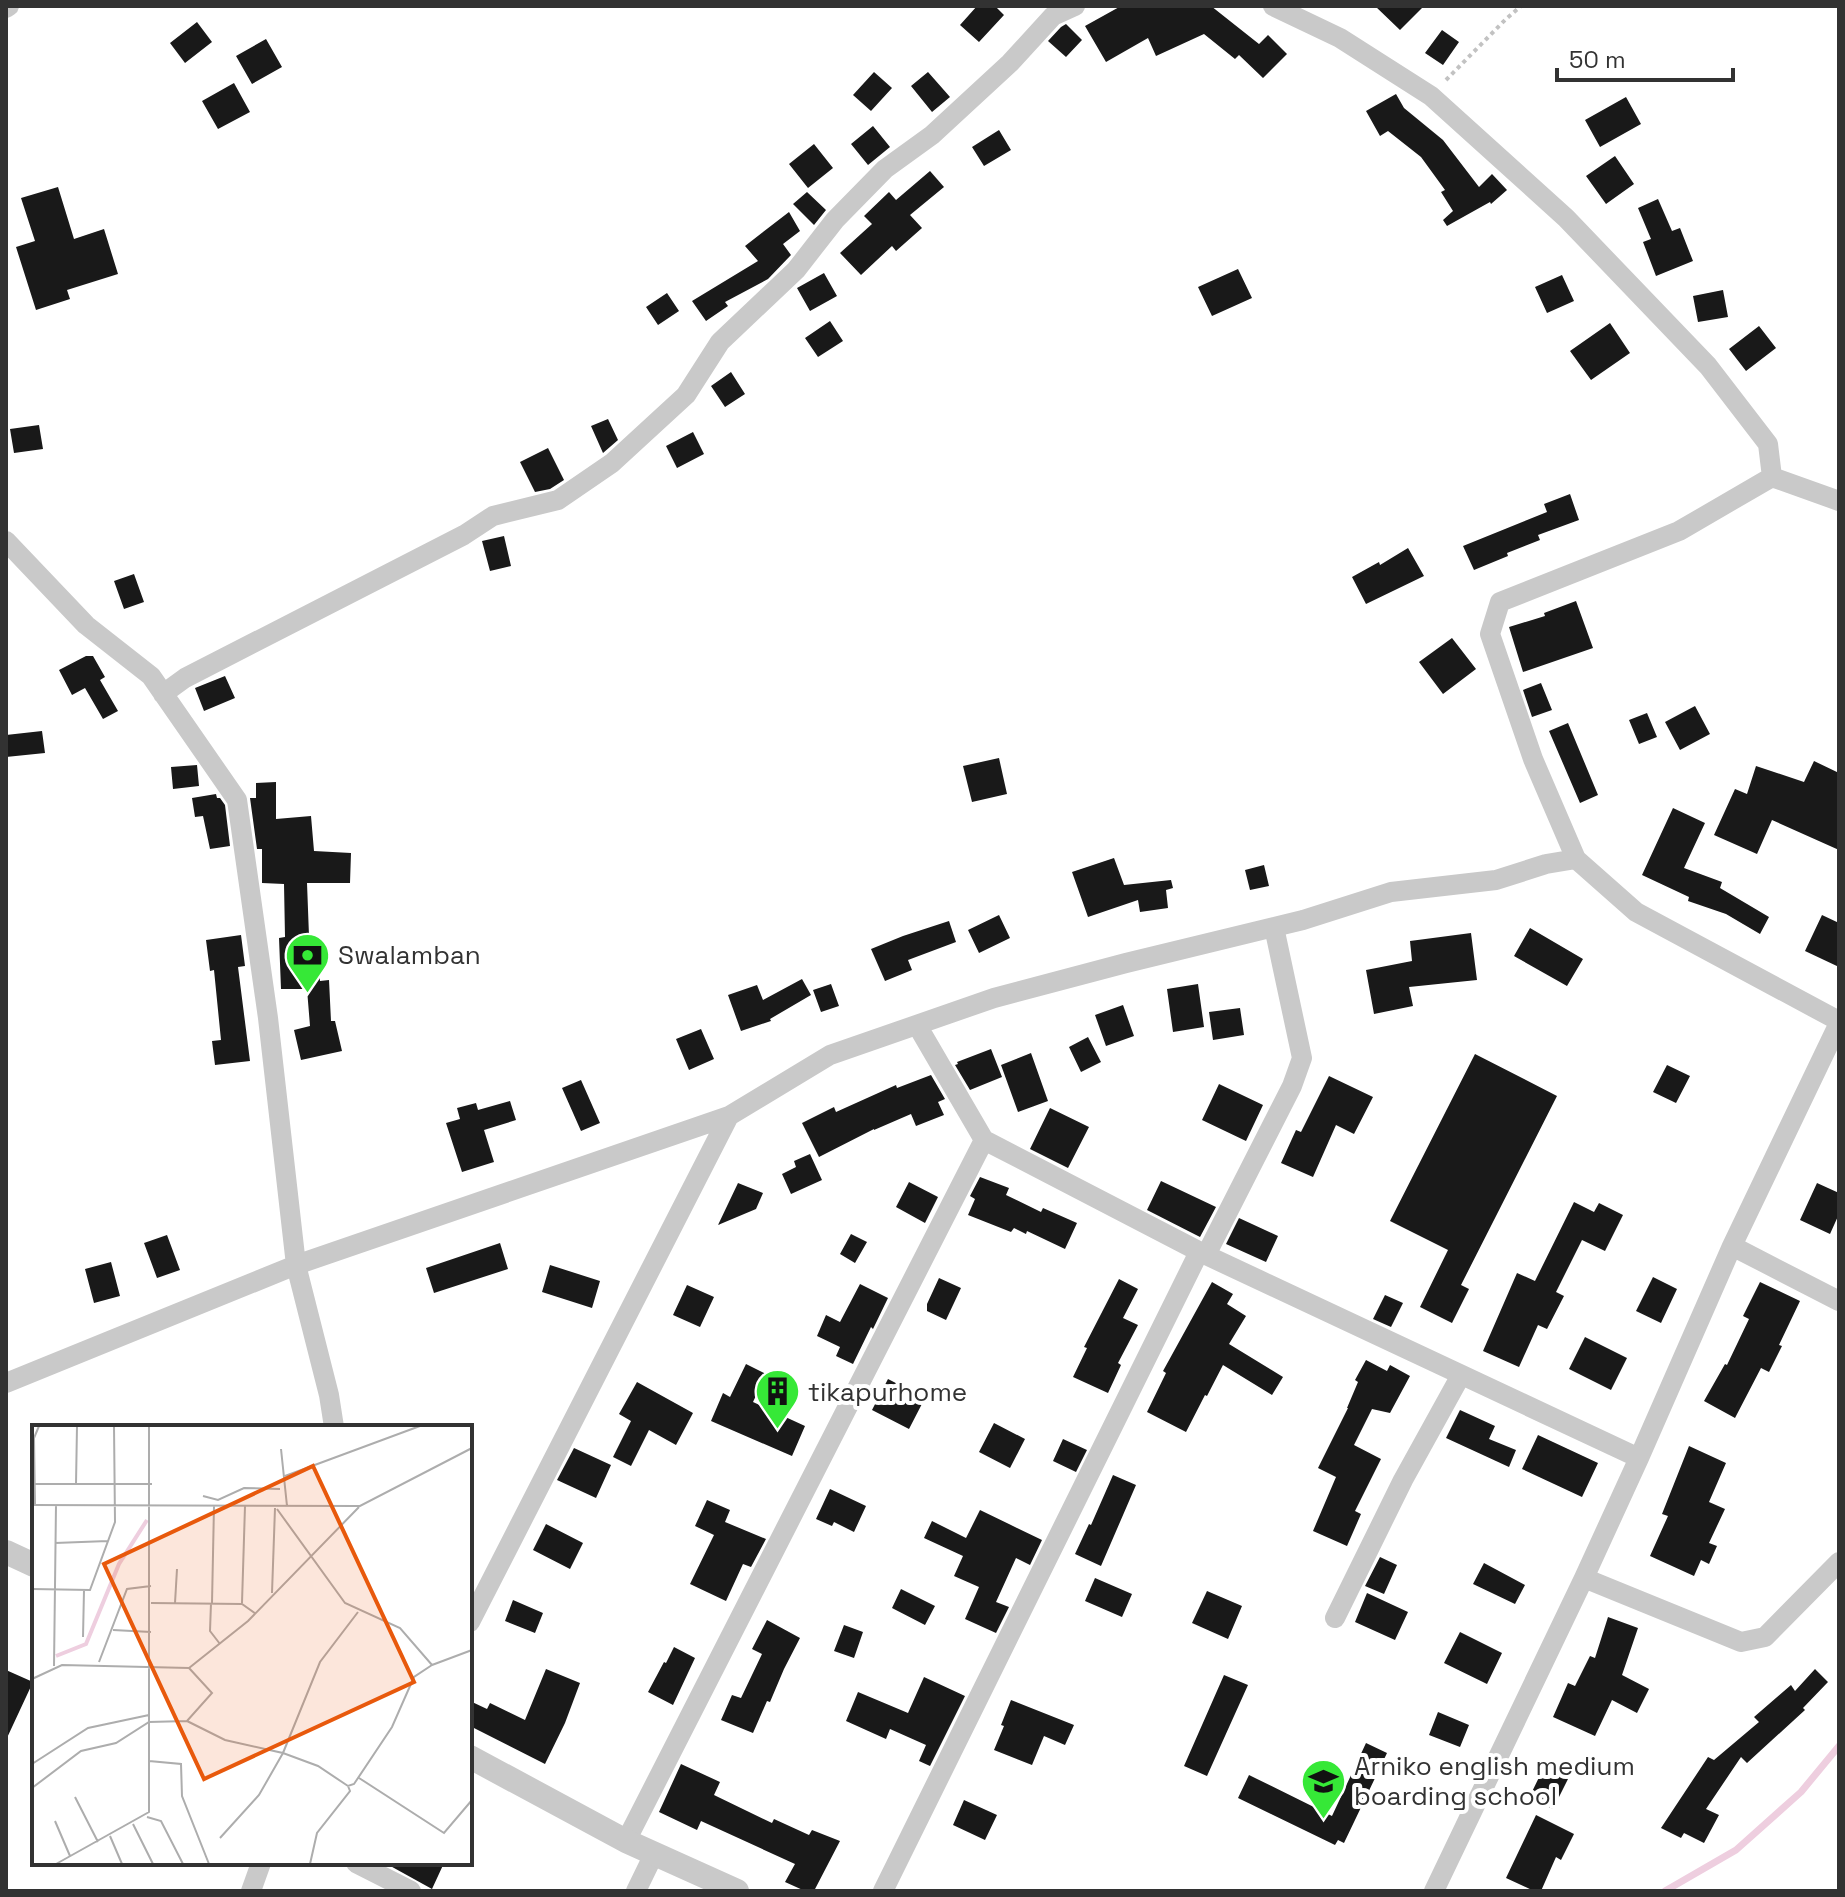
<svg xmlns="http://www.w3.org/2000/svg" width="1845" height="1897" viewBox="0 0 1845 1897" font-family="'Space Grotesk',sans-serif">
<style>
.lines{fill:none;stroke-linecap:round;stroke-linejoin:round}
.stream{stroke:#eecedf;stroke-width:7}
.building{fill:#191919}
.path{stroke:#c2c2c2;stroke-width:4;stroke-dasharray:4 4;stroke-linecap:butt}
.minor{stroke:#c9c9c9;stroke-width:20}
.tertiary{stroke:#c9c9c9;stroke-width:24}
.labels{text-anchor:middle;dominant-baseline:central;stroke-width:8;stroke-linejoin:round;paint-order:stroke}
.poi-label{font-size:26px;fill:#323232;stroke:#fff;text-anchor:start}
.inset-river{fill:none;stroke:#eecedf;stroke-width:4}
.inset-road{fill:none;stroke:#adadad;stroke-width:2}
.view{fill:#e8590c;fill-opacity:0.15;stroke:#e8590c;stroke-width:4}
.inset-edge{fill:none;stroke:#323232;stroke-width:4}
</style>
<rect width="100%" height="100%" fill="#fff"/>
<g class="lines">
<path class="stream" d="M1665,1891L1736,1850L1801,1792L1839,1746"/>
</g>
<path class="building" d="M977,6H995L1004,15L979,42L960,25Z
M1121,6H1211L1259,44L1268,35L1287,54L1263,78L1239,55L1235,59L1204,34L1156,56L1148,38L1106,62L1085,26Z
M1375,6H1424L1400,30Z
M197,22L212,42L185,63L170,43Z
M1066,24L1082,40L1066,57L1048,41L1061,27Z
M1442,30L1459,42L1443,65L1425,53Z
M266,39L282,67L252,84L236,56Z
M874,72L892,88L871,111L853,95Z
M928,72L950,97L932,112L911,86Z
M234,83L250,112L218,129L202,101Z
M1396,94L1404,108L1443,140L1479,187L1492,174L1507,190L1491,204L1490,202L1447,226L1443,220L1453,211L1441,192L1445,190L1421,157L1388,131L1380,136L1366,111Z
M1626,97L1641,124L1600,147L1585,120Z
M873,126L890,147L868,165L851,144Z
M999,130L1011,150L984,166L972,147Z
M814,144L833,168L808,188L789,164Z
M1615,156L1634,184L1606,204L1586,176Z
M930,171L944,187L910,215L922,228L896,251L892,246L861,275L840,253L872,224L864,216L889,192L896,200Z
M58,187L74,239L104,229L118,274L67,290L70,299L36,310L16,247L35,241L21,198Z
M807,192L826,210L814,225L793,204Z
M1658,199L1672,231L1680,228L1693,261L1656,276L1643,242L1651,239L1638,208Z
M789,212L800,231L783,244L791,255L768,279L725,302L728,306L706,321L692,301L758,261L745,246Z
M1238,269L1252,298L1212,316L1198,287Z
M824,273L837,296L810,311L797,288Z
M1562,275L1574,301L1547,313L1535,287Z
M1723,290L1728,317L1698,322L1693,296Z
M667,293L679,311L658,325L646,307Z
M830,321L843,341L818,357L805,338Z
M1610,323L1630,353L1591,380L1570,351Z
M1759,326L1776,348L1746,371L1729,349Z
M731,372L745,394L725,407L711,386Z
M608,419L618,440L603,453L591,426Z
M39,425L43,449L14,453L10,429Z
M693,432L704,454L677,468L666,446Z
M548,448L564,480L550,489L535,492L520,462Z
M1570,494L1579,520L1538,535L1540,540L1507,553L1508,556L1474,570L1463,546L1547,512L1544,504Z
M504,536L511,566L490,571L482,541Z
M1408,548L1424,576L1366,604L1352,577L1379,562L1380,565Z
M134,574L144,602L124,609L114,581Z
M1576,601L1593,648L1523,672L1509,627L1545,616L1544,613Z
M1452,638L1476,669L1443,694L1419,662Z
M86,656H93L105,677L100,680L118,711L103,719L85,688L72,695L59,670Z
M225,676L235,698L204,711L195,688Z
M1541,683L1552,710L1532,717L1523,690Z
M1695,706L1710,734L1680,750L1665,722Z
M1647,713L1657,737L1639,744L1629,720Z
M1568,723L1598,795L1580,803L1549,731Z
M42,731L45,753L6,757V735Z
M999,758L1007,794L972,802L963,766Z
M1814,761L1839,773V850L1772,820L1757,854L1714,835L1735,789L1747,794L1756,766L1804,782Z
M197,765L199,786L173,789L171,767Z
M276,782V819L311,816L314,851L351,853L350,883H307L309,936L316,935L320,981L329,980L331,1021H335L342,1051L301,1060L294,1030L310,1026L307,989H281L279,938L285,937L284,884L262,883V849H257L250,798H256V783Z
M216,794L217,798H220L225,805L230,846L210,849L203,816L195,817L192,798Z
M1673,808L1705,823L1684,868L1722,882L1720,888L1769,917L1760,934L1726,914L1688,901L1689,897L1642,875Z
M1114,858L1124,885L1171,880L1173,888L1166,890L1168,908L1140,912L1138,900L1088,917L1072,872Z
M1264,865L1269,886L1250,890L1245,870Z
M999,915L1010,938L979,953L968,930Z
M1822,915L1839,923V967L1805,951Z
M949,921L956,942L908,960L912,970L885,981L871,949L903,936Z
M1530,928L1583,959L1567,986L1514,956Z
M1471,933L1477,980L1409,987L1413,1006L1374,1014L1366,970L1412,961L1410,941Z
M241,935L245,966L238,967L250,1061L215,1065L212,1041L221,1040L214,970L210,971L206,940Z
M802,979L811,995L770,1019L771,1021L741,1031L728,995L757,985L763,1000Z
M831,984L839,1006L821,1012L813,990Z
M1198,984L1204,1027L1173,1032L1167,989Z
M1123,1005L1134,1036L1106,1046L1095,1015Z
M1240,1008L1244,1035L1213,1040L1209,1012Z
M701,1029L714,1059L689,1070L676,1039Z
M1088,1037L1101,1062L1081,1072L1069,1047Z
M991,1049L1002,1077L970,1090L955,1065L958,1064L957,1062Z
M1031,1053L1048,1101L1018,1112L1001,1065Z
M1475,1054L1557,1096L1461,1285L1469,1289L1452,1323L1420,1307L1448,1250L1390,1221Z
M1667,1065L1690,1076L1676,1103L1653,1092Z
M931,1075L945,1099L938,1102L944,1115L916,1126L911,1114L874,1130V1129L819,1157L802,1123L834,1107L836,1112L896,1085L897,1088Z
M1329,1076L1373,1097L1354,1134L1336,1125L1313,1177L1281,1163L1296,1130L1301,1132Z
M581,1080L600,1123L581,1131L562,1088Z
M1219,1084L1263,1105L1246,1141L1202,1120Z
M510,1101L516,1120L484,1130L494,1162L462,1172L446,1123L460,1119L457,1108L476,1103L478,1110Z
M1050,1108L1089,1127L1068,1168L1030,1149Z
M810,1154L822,1180L791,1194L782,1174L796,1167L794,1161Z
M980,1177L1009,1188L1006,1195L1041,1212L1043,1208L1077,1223L1065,1249L1027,1231L1026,1234L1014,1228L1011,1232L968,1215L975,1199L970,1196Z
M1161,1181L1216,1207L1200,1237L1147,1210Z
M909,1182L938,1197L925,1223L896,1207Z
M738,1183L763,1193L756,1209L718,1225Z
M1817,1183L1839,1193V1214L1830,1234L1800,1220Z
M1574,1202L1594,1212L1599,1203L1623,1215L1605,1251L1582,1240L1556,1292L1564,1296L1547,1329L1538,1325L1519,1367L1483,1351L1517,1273L1535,1281Z
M1239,1218L1278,1236L1266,1262L1226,1244Z
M851,1234L867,1242L855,1263L840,1254Z
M167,1235L180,1270L157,1278L144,1243Z
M500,1243L508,1269L434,1293L426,1268Z
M111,1262L120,1296L94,1303L85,1269Z
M550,1265L600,1281L592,1308L542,1292Z
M1653,1277L1677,1289L1661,1323L1636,1311Z
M939,1278L961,1288L946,1320L927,1311V1304Z
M1119,1279L1138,1289L1123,1318L1138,1325L1118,1363L1121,1365L1108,1393L1073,1377L1087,1348L1084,1347Z
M1212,1282L1233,1294L1227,1304L1246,1316L1229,1344L1283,1377L1272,1395L1223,1365L1207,1396L1205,1395L1186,1432L1147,1412L1166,1373L1163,1371Z
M1760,1282L1800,1301L1779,1345L1782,1346L1769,1372L1761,1368L1735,1418L1704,1401L1725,1364L1727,1365L1749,1319L1743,1316Z
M860,1284L888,1298L873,1329L871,1327L853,1364L836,1356L840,1347L817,1336L826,1315L840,1322Z
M687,1285L714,1297L700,1327L673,1315Z
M1385,1295L1403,1303L1391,1327L1373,1319Z
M1585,1337L1627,1358L1611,1390L1569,1369Z
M1366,1360L1387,1371L1390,1365L1410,1376L1390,1413L1372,1409L1354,1445L1381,1459L1355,1511L1361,1514L1347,1546L1313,1531L1336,1477L1318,1468L1348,1408H1347L1358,1382L1355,1380Z
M746,1364L766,1374L753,1402L805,1426L792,1456L711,1421L723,1393L730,1397Z
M888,1379L925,1398L909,1429L872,1410Z
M637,1382L693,1413L676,1445L649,1430L631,1466L613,1457L631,1421L619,1414Z
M1460,1410L1495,1426L1489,1439L1516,1450L1509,1467L1446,1438Z
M994,1423L1025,1439L1010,1468L979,1452Z
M1538,1435L1598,1463L1582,1497L1522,1469Z
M1063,1439L1087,1450L1076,1472L1053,1461Z
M1689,1446L1726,1463L1709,1502L1725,1509L1709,1543L1717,1546L1709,1564L1701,1560L1694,1576L1650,1556L1668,1516L1662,1514Z
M574,1448L611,1465L596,1498L557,1480Z
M1113,1475L1136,1485L1101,1566L1075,1554L1089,1524L1091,1525Z
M830,1489L866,1506L854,1532L834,1522L832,1526L816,1519Z
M707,1500L730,1510L725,1522L766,1539L751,1567L743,1564L726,1601L690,1584L714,1535L695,1526Z
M980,1510L1042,1540L1030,1565L1016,1558L996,1602L1009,1607L996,1633L965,1619L979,1587L954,1576L963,1556L924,1538L932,1521L966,1538Z
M546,1524L583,1543L570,1569L533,1550Z
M1380,1557L1397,1565L1384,1594L1365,1586Z
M1484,1563L1525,1585L1515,1604L1473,1584Z
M1095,1578L1132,1594L1122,1617L1085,1601Z
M901,1589L935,1606L925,1625L892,1608Z
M1207,1591L1242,1606L1228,1639L1192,1623Z
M1367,1593L1408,1612L1395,1640L1355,1622Z
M513,1600L543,1613L535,1633L505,1621Z
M1608,1617L1638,1628L1622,1675L1649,1689L1637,1713L1612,1700L1595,1736L1553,1717L1568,1683L1575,1686L1590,1656L1595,1658Z
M767,1620L800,1638L784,1669L770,1702L767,1701L753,1733L721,1720L732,1695L741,1698L762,1654L752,1649Z
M844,1625L863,1632L854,1658L834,1651Z
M1460,1632L1502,1653L1487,1684L1444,1663Z
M674,1647L695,1658L673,1705L648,1692L664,1662L666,1663Z
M546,1669L580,1683L565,1723L545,1764L470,1726V1701L487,1709L490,1703L525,1720Z
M1815,1669L1828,1682L1803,1708L1805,1710L1747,1763L1741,1757L1706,1809L1719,1815L1704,1843L1684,1833L1681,1838L1661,1828L1708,1757L1714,1760L1759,1722L1754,1717L1791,1685L1795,1691Z
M6,1670L33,1682L6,1740Z
M1224,1675L1248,1685L1207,1776L1184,1766Z
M924,1677L965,1696L930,1766L919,1761L926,1745L890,1729L886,1739L846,1721L858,1692L908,1713Z
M1011,1700L1074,1725L1065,1745L1044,1736L1032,1765L994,1750L1004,1726L1001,1725Z
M1438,1712L1469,1725L1460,1747L1429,1735Z
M1366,1743L1387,1753L1344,1843L1338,1840L1335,1845L1238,1798L1249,1775L1332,1816Z
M681,1764L720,1782L714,1795L772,1823L774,1819L809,1835L812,1830L840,1841L814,1891H805L785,1882L795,1864L701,1821L697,1830L659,1812Z
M1544,1767L1568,1779L1553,1809L1529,1798Z
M964,1800L997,1815L985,1840L953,1825Z
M1536,1815L1574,1834L1561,1860L1556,1857L1541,1891H1534L1506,1878Z
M385,1863H444L432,1889Z"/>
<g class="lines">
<path class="path" d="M1446,80L1506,19L1521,6"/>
<path class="minor" d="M1273,6L1340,38L1431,96L1566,218L1708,366L1768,444L1772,477
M6,8L9,6
M6,541L86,625L151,676L237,800L268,1018L296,1265L329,1395L334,1427
M163,694L185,678L464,535L493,516L558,500L612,463L686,395L720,342L796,270L835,220L885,169L932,135L1010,63L1053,16L1075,6
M1576,859L1533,759L1490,634L1500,602L1679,531L1772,477L1839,501
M917,1025L984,1140L1206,1255L1639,1458
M1732,1246L1839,1301
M1206,1255L1292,1086L1302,1058L1274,927
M6,1383L296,1265L729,1116L830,1055L994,998L1126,963L1303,920L1391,892L1496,880L1546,864L1576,859L1636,912L1839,1021
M1584,1578L1741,1642L1765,1637L1839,1562
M1335,1618L1403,1480L1461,1375
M470,1622L729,1116
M626,1841L984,1140
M356,1863L411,1891
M251,1891L261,1863
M636,1891L654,1854
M883,1891L1199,1252
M1434,1891L1584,1578L1639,1458L1732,1246L1839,1023"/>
<path class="tertiary" d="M6,1552L34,1565
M470,1757L626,1841L737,1891"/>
</g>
<defs>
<symbol id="bank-pin" viewBox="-11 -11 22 30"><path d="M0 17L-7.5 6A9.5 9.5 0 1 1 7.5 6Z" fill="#36e837" stroke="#fff"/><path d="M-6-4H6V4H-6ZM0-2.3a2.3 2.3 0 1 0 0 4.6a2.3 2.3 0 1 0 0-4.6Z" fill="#111"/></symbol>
<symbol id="building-pin" viewBox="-11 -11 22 30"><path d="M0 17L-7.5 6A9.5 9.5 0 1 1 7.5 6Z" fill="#36e837" stroke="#fff"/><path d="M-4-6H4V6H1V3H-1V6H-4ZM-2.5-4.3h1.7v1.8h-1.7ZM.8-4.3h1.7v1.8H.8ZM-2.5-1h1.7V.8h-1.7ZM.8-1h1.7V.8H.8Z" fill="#111"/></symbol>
<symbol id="school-pin" viewBox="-11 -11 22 30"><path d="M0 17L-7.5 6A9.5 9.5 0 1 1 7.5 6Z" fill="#36e837" stroke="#fff"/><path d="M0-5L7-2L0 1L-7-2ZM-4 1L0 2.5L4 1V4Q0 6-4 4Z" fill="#111"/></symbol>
</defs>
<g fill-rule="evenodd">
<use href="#bank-pin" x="282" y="930" width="51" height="69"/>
<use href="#building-pin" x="752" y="1366" width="51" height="69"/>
<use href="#school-pin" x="1298" y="1756" width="51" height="69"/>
</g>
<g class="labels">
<g class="poi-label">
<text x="338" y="955">Swalamban</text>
<text x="808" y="1392">tikapurhome</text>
<text x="1354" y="1766">Arniko english medium<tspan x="1354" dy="30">boarding school</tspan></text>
</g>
</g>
<g transform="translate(32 1425)">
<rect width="440" height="440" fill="#fff"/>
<path class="inset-river" d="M24,231L54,219L87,139L115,95"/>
<path class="inset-road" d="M249,24L255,81M253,51L388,1M0,59H120M44,59L45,1M171,71L186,75L212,63L248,64M0,80L328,81L440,23M3,80L2,13L7,1M245,84L313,178L368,203L400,240L440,225M23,118L76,116M0,164L58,165L83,97L82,1M240,168L243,83M119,178L210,179L224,189M143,178L145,144M179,178L178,206L188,219M180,178L182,81M210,178L213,81M81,205L119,207M51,212L52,165M67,237L95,164L119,161M22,241L24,80M0,254L30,240L157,243L216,196L327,82M155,296L193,315L251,328L288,237L326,187M117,336L149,339L150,371L177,439M0,339L56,303L117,290M327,353L412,408L440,375M0,363L49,326L84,318L117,297L155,296L180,268L157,243M43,372L66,417M115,392L129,396L151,439M23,396L38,431M101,399L121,439M78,411L90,439M188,413L227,370L251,328L286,341L316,361L322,359L360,302L382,252L400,240M24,439L117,387V1M278,439L285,408L318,366L316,361"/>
<path class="view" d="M281,41L382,257L172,354L72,139Z"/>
<rect width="440" height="440" class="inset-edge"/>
</g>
<rect width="1845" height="1897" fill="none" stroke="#323232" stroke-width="16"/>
<path d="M1557 68v12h176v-12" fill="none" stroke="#323232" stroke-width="4"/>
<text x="1569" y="68" font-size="24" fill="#323232" stroke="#ffffff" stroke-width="6" paint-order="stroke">50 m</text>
</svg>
